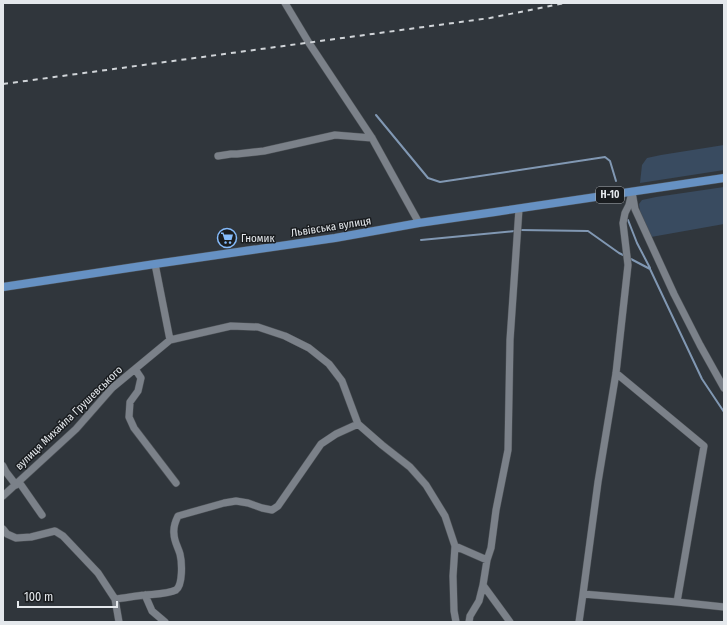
<svg xmlns="http://www.w3.org/2000/svg" width="727" height="625" viewBox="0 0 727 625" font-family="'Fira Sans Condensed',sans-serif">
<style>
.green{fill:#394b60}
.lines{fill:none;stroke-linecap:round;stroke-linejoin:round}
.stream{stroke:#8198b3;stroke-width:2}
.minor-casing{stroke:#4d5257;stroke-width:8}
.major-casing{stroke:#4d5257;stroke-width:9}
.minor{stroke:#7b8189;stroke-width:7}
.major{stroke:#6691c3;stroke-width:8}
.rail{stroke:#d0d4d8;stroke-width:2;stroke-dasharray:5 5;stroke-linecap:butt}
.labels{text-anchor:middle;dominant-baseline:central;stroke-width:3;stroke-linejoin:round;paint-order:stroke}
.shield{fill:#1a1d20;stroke:#a7abaf;stroke-width:1}
.shield-label{font-size:10px;font-weight:bold;fill:#e4e8ec}
.street-label{font-size:11px;fill:#e4e8ec;stroke:#1a1d20}
.poi-label{font-size:11px;fill:#e4e8ec;stroke:#1a1d20;text-anchor:start}
</style>
<rect width="100%" height="100%" fill="#30363c"/>
<path class="green" d="M724,145V170L640,183L642,165L647,158L661,155Z
M724,187V224L651,237L640,212L639,204L642,200L656,197Z"/>
<g class="lines">
<path class="stream" d="M376,115L428,178L440,182L605,157L610,161L616,181
M628,220L637,243L650,268
M520,230L588,231L619,253L625,256
M421,240L515,231
M629,258L650,269L702,379L724,412"/>
<defs>
<path id="minor" d="M285,3L309,43L372,138L419,223
M218,156L231,154H237L264,151L335,135L372,138
M170,340L231,326L258,327L285,336L309,348L329,364L342,381L358,424L382,445L410,467L426,485L445,516L455,546L453,576L454,611L456,622
M135,369L141,378L138,391L130,402L129,417L134,428L176,483
M616,373L704,446L677,602
M724,388L700,345L674,294L635,209L632,192L629,205L625,213L623,223L628,265L616,373L598,482L583,594L677,602L724,607
M3,466L6,472L16,485
M19,482L42,515
M3,496L76,429L112,388L170,340L155,264
M3,529L7,534L16,538L31,537L55,531L63,536L98,573L115,599C125,598 135,596 145,595C154,594 168,594 176,590C183,585 182,562 180,554C178,547 174,541 174,534C173,527 175,522 178,516L224,503L236,501L248,503L262,508L272,510L278,506L321,444L336,434L358,424
M455,546L487,560L491,548L496,510L508,450L510,340L519,209
M487,560L483,585L510,622
M145,595L152,611L165,622
M115,599L119,622
M469,622L470,616L479,601L483,585
M579,622L583,594"/>
<path id="major" d="M3,287L155,264L335,238L419,223L495,212L724,178"/>
</defs>
<use href="#minor" class="minor-casing"/>
<use href="#major" class="major-casing"/>
<use href="#minor" class="minor"/>
<use href="#major" class="major"/>
<path class="rail" d="M3,84L490,18L565,3"/>
</g>
<defs>
<symbol id="supermarket-ring" viewBox="-11 -11 22 22"><circle r="9.5" fill="#1a1d20" stroke="#85bbfb" stroke-width="1.5"/><path d="M-6-5.5h2.5l.6 2H6L4.5 2H-2.5L-4.4-4H-6ZM-1.5 3.2a1.3 1.3 0 1 0 .1 0ZM3 3.2a1.3 1.3 0 1 0 .1 0Z" fill="#85bbfb"/></symbol>
</defs>
<g fill-rule="evenodd">
<use href="#supermarket-ring" x="216" y="227" width="22" height="22"/>
</g>
<g class="labels">
<rect class="shield" x="596" y="187" width="28" height="16" rx="3"/>
<g class="shield-label">
<text x="610" y="195">Н-10</text>
</g>
<g class="street-label">
<text transform="translate(331 227) rotate(-9)">Львівська вулиця</text>
<text transform="translate(69 418) rotate(-44)">вулиця Михайла Грушевського</text>
</g>
<g class="poi-label">
<text x="241" y="238">Гномик</text>
</g>
</g>
<rect width="727" height="625" fill="none" stroke="#e4e8ec" stroke-width="8"/>
<path d="M18 601v6h99v-6" fill="none" stroke="#e4e8ec" stroke-width="2"/>
<text x="24" y="601" font-size="12" fill="#e4e8ec" stroke="#1a1d20" stroke-width="3" paint-order="stroke">100 m</text>
</svg>
